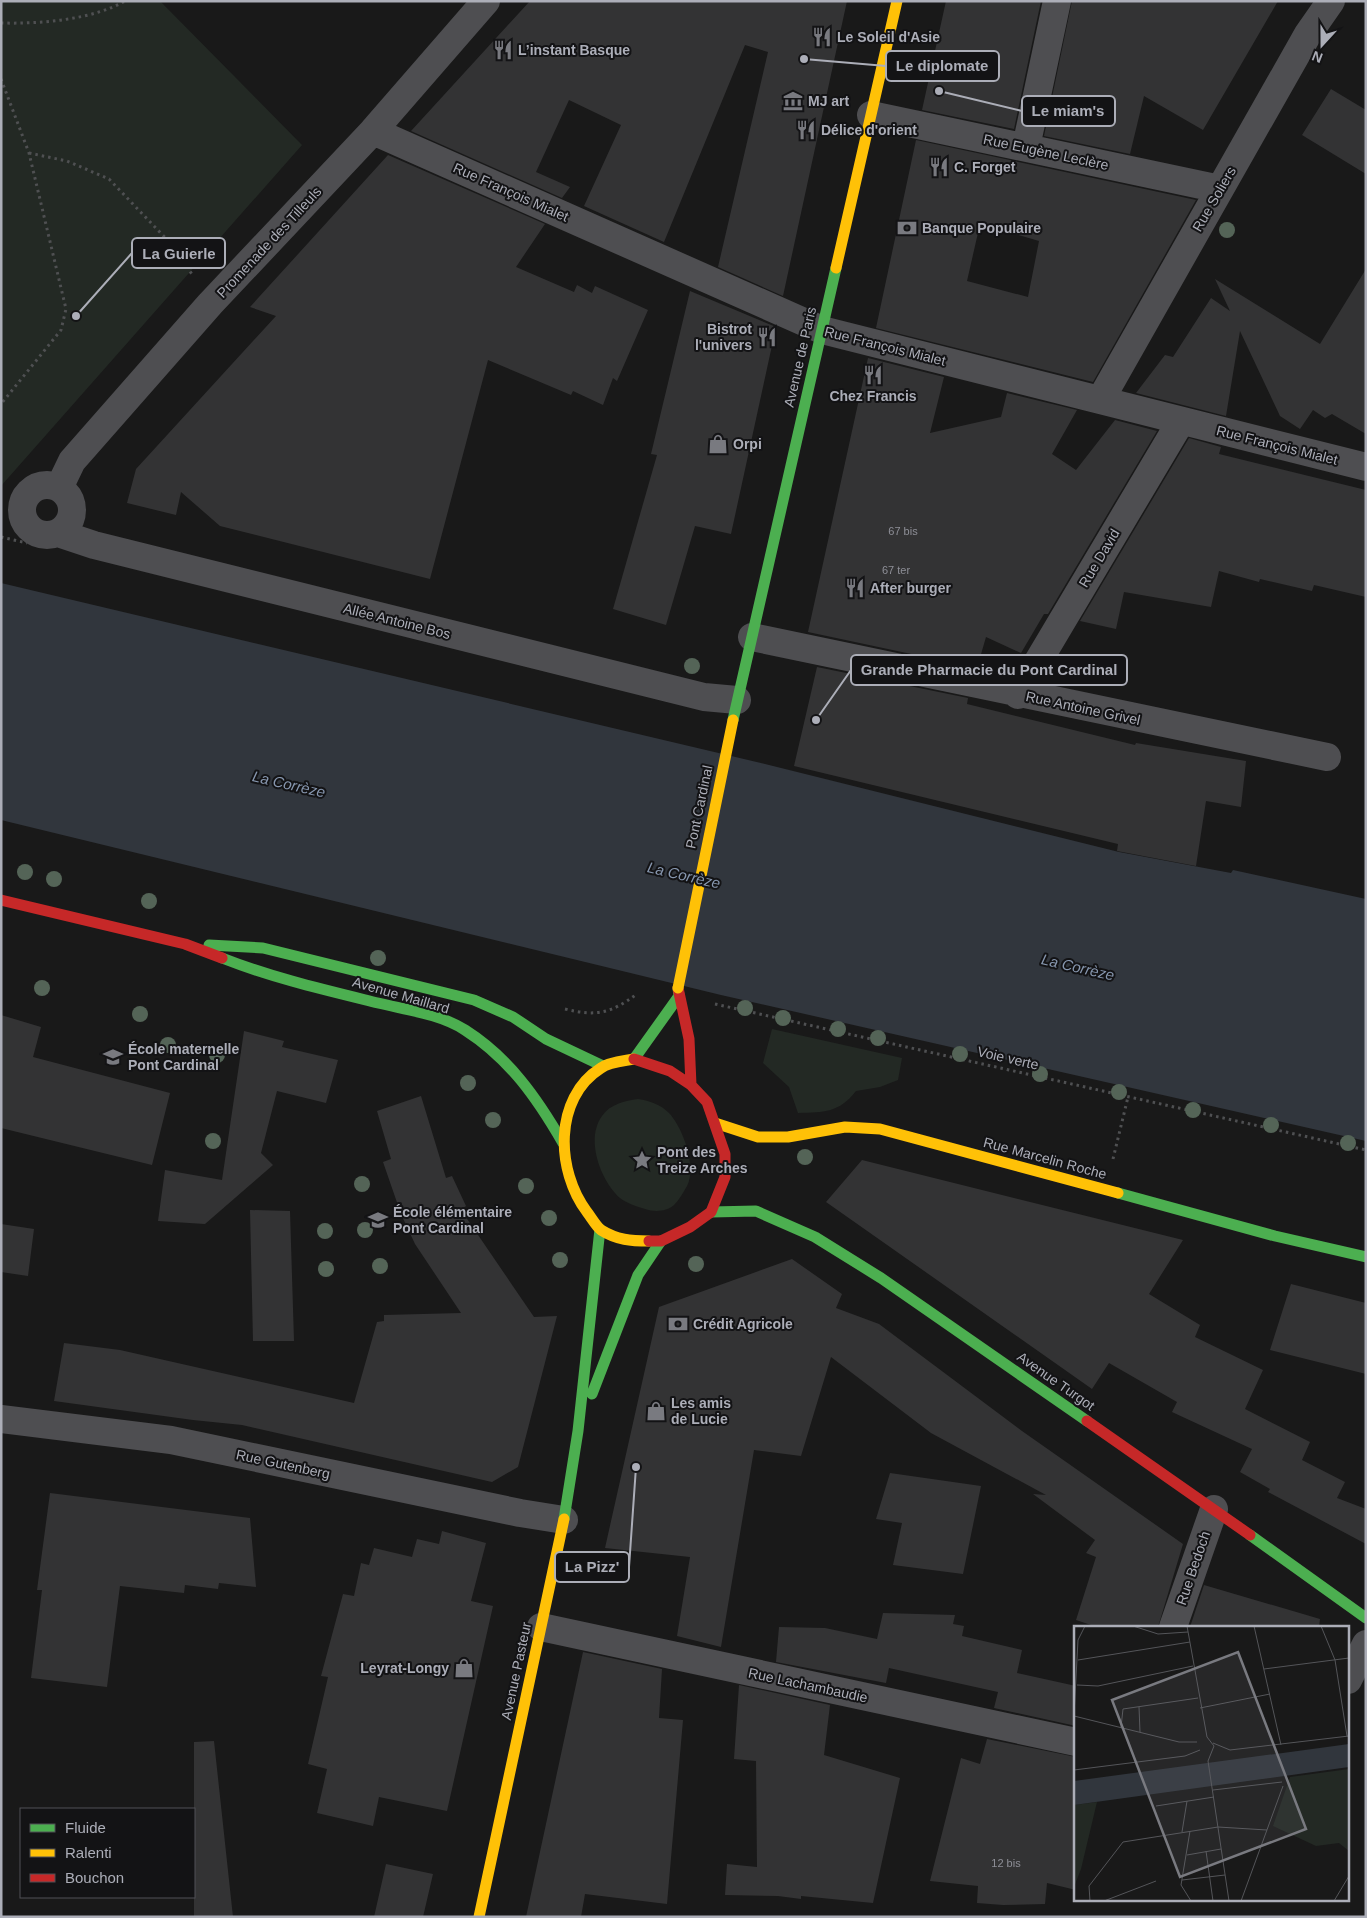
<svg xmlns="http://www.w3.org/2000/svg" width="1367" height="1918" viewBox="0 0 1367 1918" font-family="Helvetica,sans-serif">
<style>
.green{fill:#232924}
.water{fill:#31363d}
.building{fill:#333334;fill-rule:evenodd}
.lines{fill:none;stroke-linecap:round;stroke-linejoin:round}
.path{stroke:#4f5052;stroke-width:3;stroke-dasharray:2.5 4;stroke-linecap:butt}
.street{stroke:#4e4e51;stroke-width:28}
.fast{stroke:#4caf50;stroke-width:11}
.slow{stroke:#ffc107;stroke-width:11}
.jam{stroke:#c62828;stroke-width:11}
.slow-bridge{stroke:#ffc107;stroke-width:11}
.tree{fill:#546457}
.labels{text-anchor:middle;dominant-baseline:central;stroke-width:4;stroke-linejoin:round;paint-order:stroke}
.number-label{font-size:11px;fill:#8e8f97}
.poi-label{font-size:14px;font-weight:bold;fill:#acaeb8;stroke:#131315;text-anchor:start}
.street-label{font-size:14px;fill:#acaeb8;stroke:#131315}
.water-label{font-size:15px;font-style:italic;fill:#8797af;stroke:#131315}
.inset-road{fill:none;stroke:#545559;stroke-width:1}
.view{fill:#797a80;fill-opacity:0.15;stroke:#797a80;stroke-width:2.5}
.inset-edge{fill:none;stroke:#acaeb8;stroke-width:2.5}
.leader{fill:none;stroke:#acaeb8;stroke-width:2}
.callout-dot{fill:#acaeb8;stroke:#131315;stroke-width:2}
.callout{fill:#131315;stroke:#acaeb8;stroke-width:2}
.callout-label{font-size:15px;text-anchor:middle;font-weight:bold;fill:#acaeb8}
</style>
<rect width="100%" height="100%" fill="#191919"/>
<path class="green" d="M1,1H160L302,145L1,486Z
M772,1029L902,1058L898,1080L880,1087L856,1091C839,1113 824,1112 798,1113L789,1087L763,1063Z
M638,1099C650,1101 660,1104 669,1113C683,1128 697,1167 687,1186C683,1193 679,1200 674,1205C666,1212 654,1212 645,1209C635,1206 622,1202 615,1193C599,1175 586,1138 602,1116C610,1104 625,1101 638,1099Z"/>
<path class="water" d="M1,583L769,765L1119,852L1231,873L1233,870L1366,899V1141L721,995L1,820Z"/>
<path class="building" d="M530,1H847L783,296L718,267L768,52L745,45L664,242L584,206L621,125L569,100L536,172L570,187L562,198L411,131Z
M946,1H1041L1014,129L922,110Z
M1072,1H1278L1203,130L1144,96L1130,154L1044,136Z
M1331,89L1366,110V174L1302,135Z
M916,140L1196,200L1093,382L876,328ZM980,224L1039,241L1028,297L967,281Z
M388,155L545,224L516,267L574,292L577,285L592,293L595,286L648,310L617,381L613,378L603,405L573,391L571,395L488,360L430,579L220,526L181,492L176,515L127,503L136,469L276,316L250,307Z
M1366,269V434L1332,414L1325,418L1313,410L1300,429L1280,416L1240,331L1226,416L1136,393L1165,355L1173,357L1211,298L1230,311L1215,279L1320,344Z
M690,291L776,327L731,534L695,526L666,625L613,609L657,455L651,454Z
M868,358L944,377L930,433L1001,417L1007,393L1077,410L1052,454L1076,470L1115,420L1157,431L1048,614H1044L1021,653L986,637L977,668L808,632Z
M1189,438L1221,447L1219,454L1366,490V597L1314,585L1312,591L1260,579L1259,582L1219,571L1211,607L1124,592L1116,629L1080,621Z
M817,667L968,698L967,704L1135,745L1136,743L1246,761L1241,807L1206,801L1196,866L1117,851L1118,844L794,766Z
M1,1015L41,1027L33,1057L170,1093L152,1165L1,1128Z
M244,1031L284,1041L282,1047L338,1060L326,1103L277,1091L261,1153L273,1165L205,1224L158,1221L165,1170L222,1180Z
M421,1096L446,1178L452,1176L466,1206L461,1210L534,1317L557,1316L518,1467L492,1482L242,1425L193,1420L54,1401L64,1343L120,1350L354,1403L377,1322L384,1321V1315L461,1313L415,1244L401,1214L383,1162L391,1159L377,1111Z
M862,1160L1183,1240L1149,1294L1200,1325L1195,1337L1263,1370L1245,1409L1310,1442L1302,1460L1345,1482L1337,1498L1366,1509V1544L1268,1492L1270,1489L1240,1472L1252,1449L1172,1412L1177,1402L1109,1363L1092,1389L826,1202Z
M250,1210L290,1211L294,1341H253Z
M1,1224L34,1229L28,1276L1,1272Z
M792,1259L842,1294L836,1308L879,1324L1022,1431L1183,1544L1158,1627H1097L1076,1620L1096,1557L1086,1553L1095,1540L1033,1494L1046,1495L931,1433L831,1357L801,1456L754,1450L721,1647L677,1636L690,1557L605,1548L659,1307Z
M1291,1284L1366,1303V1374L1270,1350Z
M890,1473L981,1486L963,1574L893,1565L902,1523L876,1519Z
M50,1493L250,1518L256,1587L219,1583L218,1589L185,1585L184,1593L120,1586L107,1687L31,1678L42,1590H37Z
M442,1531L486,1543L471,1601L493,1606L447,1811L379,1797L373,1826L317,1813L327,1769L308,1764L328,1677L321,1676L343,1594L354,1596L361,1563L369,1565L374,1548L412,1557L417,1539L439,1544Z
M1204,1585L1320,1619L1319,1627H1190Z
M883,1613L955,1615L953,1624L964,1626L962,1636L1022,1650L1017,1673L1076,1686V1726L994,1708L998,1692L889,1668L886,1683L776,1662L779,1627L825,1628L877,1639Z
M583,1652L662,1669L659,1718L683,1720L667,1904L585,1894L581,1917H526Z
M739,1685L830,1705L824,1755L900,1778L873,1903L801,1896V1899L778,1896L725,1895L727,1864L757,1867L756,1761L734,1759Z
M987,1739L1076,1757V1890L1047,1883L1045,1904L1003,1905L977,1903L978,1886L930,1881L961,1758L980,1764Z
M214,1741L233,1917H194V1742Z
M386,1864L433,1874L423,1917H374Z"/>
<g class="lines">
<path class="path" d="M1,23C39,24 92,20 125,1
M1,79L29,153L66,309L61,330L1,404
M29,153L67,161L109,179L175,248L193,276
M1,537L27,543
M715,1004L1366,1150
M565,1009C597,1017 611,1013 637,994
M1113,1159L1128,1097"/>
<path class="street" d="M871,115L1220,189
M373,131L822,330L1366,467
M1026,147L1057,1
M1101,399L1308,34L1331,1
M22 510a25 25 0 1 1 50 0a25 25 0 1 1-50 0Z
M59,488L72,461L210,304L373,131L486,1
M58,533L94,545L704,697L737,700
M752,637L1327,757
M1018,695L1181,421
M1,1419L171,1440L520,1513L564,1520
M541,1627L1076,1742
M1173,1627L1214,1509
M1348,1680L1366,1644"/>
<path class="fast" d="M733,720L836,268
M209,945L263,948L474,1000L513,1017L546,1039L603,1066
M222,958C273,978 325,990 378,1003C407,1010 440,1014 465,1030C509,1058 537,1098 563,1143
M634,1059L679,996L678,988
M1118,1193L1275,1236L1366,1257
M711,1212L756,1211L815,1237L881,1278L1087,1421
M592,1394L638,1275L661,1241
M564,1519L578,1431L600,1229
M1250,1535L1366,1618"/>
<path class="slow" d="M836,268L897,1
M634,1059C624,1061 609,1062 601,1068C553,1098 556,1171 587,1212C591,1217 596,1226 601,1230C617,1240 631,1241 649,1241
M715,1123L758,1137H788L845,1127L880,1129L1118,1193
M479,1917L564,1519"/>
<path class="jam" d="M1,900L185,944L222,958
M678,988L689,1039L691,1085
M634,1059L670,1071L691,1085L707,1102L725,1154V1177L711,1212L690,1227L661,1241H649
M1087,1421L1250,1535"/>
<path class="slow-bridge" d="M678,988L733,720"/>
</g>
<g class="tree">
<circle cx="1227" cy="230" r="8"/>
<circle cx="692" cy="666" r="8"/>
<circle cx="25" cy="872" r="8"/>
<circle cx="54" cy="879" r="8"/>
<circle cx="149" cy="901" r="8"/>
<circle cx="378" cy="958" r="8"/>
<circle cx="42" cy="988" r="8"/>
<circle cx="745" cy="1008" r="8"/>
<circle cx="140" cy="1014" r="8"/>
<circle cx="783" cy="1018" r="8"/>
<circle cx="838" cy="1029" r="8"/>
<circle cx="878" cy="1038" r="8"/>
<circle cx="168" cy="1045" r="8"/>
<circle cx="960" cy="1054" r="8"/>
<circle cx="217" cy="1055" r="8"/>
<circle cx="1040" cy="1074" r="8"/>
<circle cx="468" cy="1083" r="8"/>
<circle cx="1119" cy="1092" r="8"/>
<circle cx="1193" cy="1110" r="8"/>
<circle cx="493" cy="1120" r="8"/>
<circle cx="1271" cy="1125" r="8"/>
<circle cx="213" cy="1141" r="8"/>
<circle cx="1348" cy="1143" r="8"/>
<circle cx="805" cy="1157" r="8"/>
<circle cx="362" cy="1184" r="8"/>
<circle cx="526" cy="1186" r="8"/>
<circle cx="549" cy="1218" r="8"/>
<circle cx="365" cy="1230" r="8"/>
<circle cx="325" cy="1231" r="8"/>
<circle cx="560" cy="1260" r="8"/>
<circle cx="696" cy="1264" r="8"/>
<circle cx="380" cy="1266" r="8"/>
<circle cx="326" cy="1269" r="8"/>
</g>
<defs>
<symbol id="restaurant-bare" viewBox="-9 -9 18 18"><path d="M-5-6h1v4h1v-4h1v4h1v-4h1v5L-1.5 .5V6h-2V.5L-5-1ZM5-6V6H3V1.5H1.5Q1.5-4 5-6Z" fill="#797a80" stroke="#131315" stroke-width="2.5" paint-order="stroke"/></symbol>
<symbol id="museum-bare" viewBox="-9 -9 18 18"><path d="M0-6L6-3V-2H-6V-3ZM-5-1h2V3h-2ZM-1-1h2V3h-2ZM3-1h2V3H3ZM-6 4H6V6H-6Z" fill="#797a80" stroke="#131315" stroke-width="2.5" paint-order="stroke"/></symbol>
<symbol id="bank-bare" viewBox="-9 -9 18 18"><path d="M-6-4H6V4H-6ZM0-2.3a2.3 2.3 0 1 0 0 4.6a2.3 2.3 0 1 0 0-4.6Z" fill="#797a80" stroke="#131315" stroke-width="2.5" paint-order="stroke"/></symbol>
<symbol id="shop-bare" viewBox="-9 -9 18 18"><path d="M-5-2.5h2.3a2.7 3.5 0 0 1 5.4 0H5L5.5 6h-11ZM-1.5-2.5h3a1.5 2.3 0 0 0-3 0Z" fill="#797a80" stroke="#131315" stroke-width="2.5" paint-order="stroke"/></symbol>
<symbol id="school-bare" viewBox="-9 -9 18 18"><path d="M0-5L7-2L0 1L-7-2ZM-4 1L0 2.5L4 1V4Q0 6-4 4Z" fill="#797a80" stroke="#131315" stroke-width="2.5" paint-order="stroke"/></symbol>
<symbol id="sight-bare" viewBox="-9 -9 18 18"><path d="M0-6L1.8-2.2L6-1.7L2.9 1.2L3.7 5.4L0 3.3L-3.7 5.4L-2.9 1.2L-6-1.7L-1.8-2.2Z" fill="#797a80" stroke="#131315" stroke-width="2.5" paint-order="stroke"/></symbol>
</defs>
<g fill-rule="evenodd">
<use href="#restaurant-bare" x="808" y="23" width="28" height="28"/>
<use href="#restaurant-bare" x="489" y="36" width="28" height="28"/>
<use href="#museum-bare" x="779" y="87" width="28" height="28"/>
<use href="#restaurant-bare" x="792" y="116" width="28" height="28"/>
<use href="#restaurant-bare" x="925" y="153" width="28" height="28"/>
<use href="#bank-bare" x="893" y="214" width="28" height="28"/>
<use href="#restaurant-bare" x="753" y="323" width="28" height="28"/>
<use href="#restaurant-bare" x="859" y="361" width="28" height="28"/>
<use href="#shop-bare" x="704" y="430" width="28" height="28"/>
<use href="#restaurant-bare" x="841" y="574" width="28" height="28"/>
<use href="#school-bare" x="99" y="1043" width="28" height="28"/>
<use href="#sight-bare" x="628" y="1146" width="28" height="28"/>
<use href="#school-bare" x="364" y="1206" width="28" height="28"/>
<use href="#bank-bare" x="664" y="1310" width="28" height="28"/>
<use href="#shop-bare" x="642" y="1397" width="28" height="28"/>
<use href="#shop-bare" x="450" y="1654" width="28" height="28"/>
</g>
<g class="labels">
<g class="number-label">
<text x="903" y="531">67 bis</text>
<text x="896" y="570">67 ter</text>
<text x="1006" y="1863">12 bis</text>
</g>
<g class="poi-label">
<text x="837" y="37">Le Soleil d'Asie</text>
<text x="518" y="50">L’instant Basque</text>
<text x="808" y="101">MJ art</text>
<text x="821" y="130">Délice d'orient</text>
<text x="954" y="167">C. Forget</text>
<text x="922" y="228">Banque Populaire</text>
<text x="752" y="329" text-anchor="end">Bistrot<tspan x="752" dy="16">l'univers</tspan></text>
<text x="873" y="396" text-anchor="middle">Chez Francis</text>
<text x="733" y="444">Orpi</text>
<text x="870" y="588">After burger</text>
<text x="128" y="1049">École maternelle<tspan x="128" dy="16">Pont Cardinal</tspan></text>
<text x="657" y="1152">Pont des<tspan x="657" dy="16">Treize Arches</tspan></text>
<text x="393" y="1212">École élémentaire<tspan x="393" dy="16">Pont Cardinal</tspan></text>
<text x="693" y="1324">Crédit Agricole</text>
<text x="671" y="1403">Les amis<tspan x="671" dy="16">de Lucie</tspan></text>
<text x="449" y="1668" text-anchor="end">Leyrat-Longy</text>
</g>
<g class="street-label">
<text transform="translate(1046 152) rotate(12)">Rue Eugène Leclère</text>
<text transform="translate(511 192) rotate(24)">Rue François Mialet</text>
<text transform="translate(1214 199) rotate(-60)">Rue Soliers</text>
<text transform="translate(269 242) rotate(-47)">Promenade des Tilleuls</text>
<text transform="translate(885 346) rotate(14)">Rue François Mialet</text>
<text transform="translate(800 357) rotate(-77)">Avenue de Paris</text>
<text transform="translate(1277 445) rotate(14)">Rue François Mialet</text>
<text transform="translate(1099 558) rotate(-59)">Rue David</text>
<text transform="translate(397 621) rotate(14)">Allée Antoine Bos</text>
<text transform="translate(1083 708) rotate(12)">Rue Antoine Grivel</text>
<text transform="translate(699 807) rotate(-78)">Pont Cardinal</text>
<text transform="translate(401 995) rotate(16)">Avenue Maillard</text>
<text transform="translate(1008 1058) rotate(13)">Voie verte</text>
<text transform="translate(1045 1158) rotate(15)">Rue Marcelin Roche</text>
<text transform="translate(1056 1381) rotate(35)">Avenue Turgot</text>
<text transform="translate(283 1464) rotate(12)">Rue Gutenberg</text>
<text transform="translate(1193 1568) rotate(-71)">Rue Bedoch</text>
<text transform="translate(516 1671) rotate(-78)">Avenue Pasteur</text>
<text transform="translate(808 1685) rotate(12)">Rue Lachambaudie</text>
</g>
<g class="water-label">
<text transform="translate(289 784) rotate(13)">La Corrèze</text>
<text transform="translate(684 875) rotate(13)">La Corrèze</text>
<text transform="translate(1078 967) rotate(13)">La Corrèze</text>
</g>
</g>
<g transform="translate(1074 1626)">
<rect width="275" height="275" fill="#191919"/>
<path d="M275,143V225L265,217L242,220L199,200L216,151ZM23,176L7,243L0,261V179Z" fill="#232924"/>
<path d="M275,118V141L0,179V155Z" fill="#31363d"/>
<path class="inset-road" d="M59,0L84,8L114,6M113,0L133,111M180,0L207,119M247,0L261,34L273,110M4,34L116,16M190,43L275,32M3,59L24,60L119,40M65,81L66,106M126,82L196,68M0,89L4,14L11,0M0,90L105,116H123M47,101L49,83L124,72M133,111L140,120L134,135L155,275M139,117L156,124L275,110M0,144L111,130L126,124M139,164L208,156M82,180L140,171M116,205L107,259L117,275M108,206L113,175M132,225L139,275M113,229L147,223M108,254L151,249M16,275L15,260L49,216L144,201L193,204M30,275L82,255M167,275L209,160M260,275L275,250"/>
<path class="view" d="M164,26L232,203L106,251L38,74Z"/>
<rect width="275" height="275" class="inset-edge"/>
</g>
<path class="leader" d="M804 59L886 66M939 91L1022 111M76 316L132 253M816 720L851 670M636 1467L629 1567"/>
<g class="callout-dot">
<circle cx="804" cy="59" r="5"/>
<circle cx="939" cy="91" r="5"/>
<circle cx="76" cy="316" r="5"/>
<circle cx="816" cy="720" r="5"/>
<circle cx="636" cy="1467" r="5"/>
</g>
<g class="callout">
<rect x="886" y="51" width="113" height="30" rx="5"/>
<rect x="1022" y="96" width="93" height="30" rx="5"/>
<rect x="132" y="238" width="93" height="30" rx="5"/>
<rect x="851" y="655" width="276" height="30" rx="5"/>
<rect x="555" y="1552" width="74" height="30" rx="5"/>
</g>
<g class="callout-label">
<text x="942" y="71">Le diplomate</text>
<text x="1068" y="116">Le miam's</text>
<text x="179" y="259">La Guierle</text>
<text x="989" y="675">Grande Pharmacie du Pont Cardinal</text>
<text x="592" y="1572">La Pizz'</text>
</g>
<rect width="1367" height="1918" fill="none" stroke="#acaeb8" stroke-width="5"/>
<rect x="20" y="1808" width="175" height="90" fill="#131315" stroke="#505156"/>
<rect x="30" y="1824" width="25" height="8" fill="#4caf50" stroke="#505156"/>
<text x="65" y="1833" font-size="15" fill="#acaeb8">Fluide</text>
<rect x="30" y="1849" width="25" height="8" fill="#ffc107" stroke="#505156"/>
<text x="65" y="1858" font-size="15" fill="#acaeb8">Ralenti</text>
<rect x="30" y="1874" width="25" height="8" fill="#c62828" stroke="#505156"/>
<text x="65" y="1883" font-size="15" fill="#acaeb8">Bouchon</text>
<g transform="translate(1322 45) rotate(201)" stroke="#131315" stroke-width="4" paint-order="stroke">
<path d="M0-4L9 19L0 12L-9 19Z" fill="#acaeb8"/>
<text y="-8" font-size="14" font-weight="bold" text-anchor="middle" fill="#acaeb8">N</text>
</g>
</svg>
